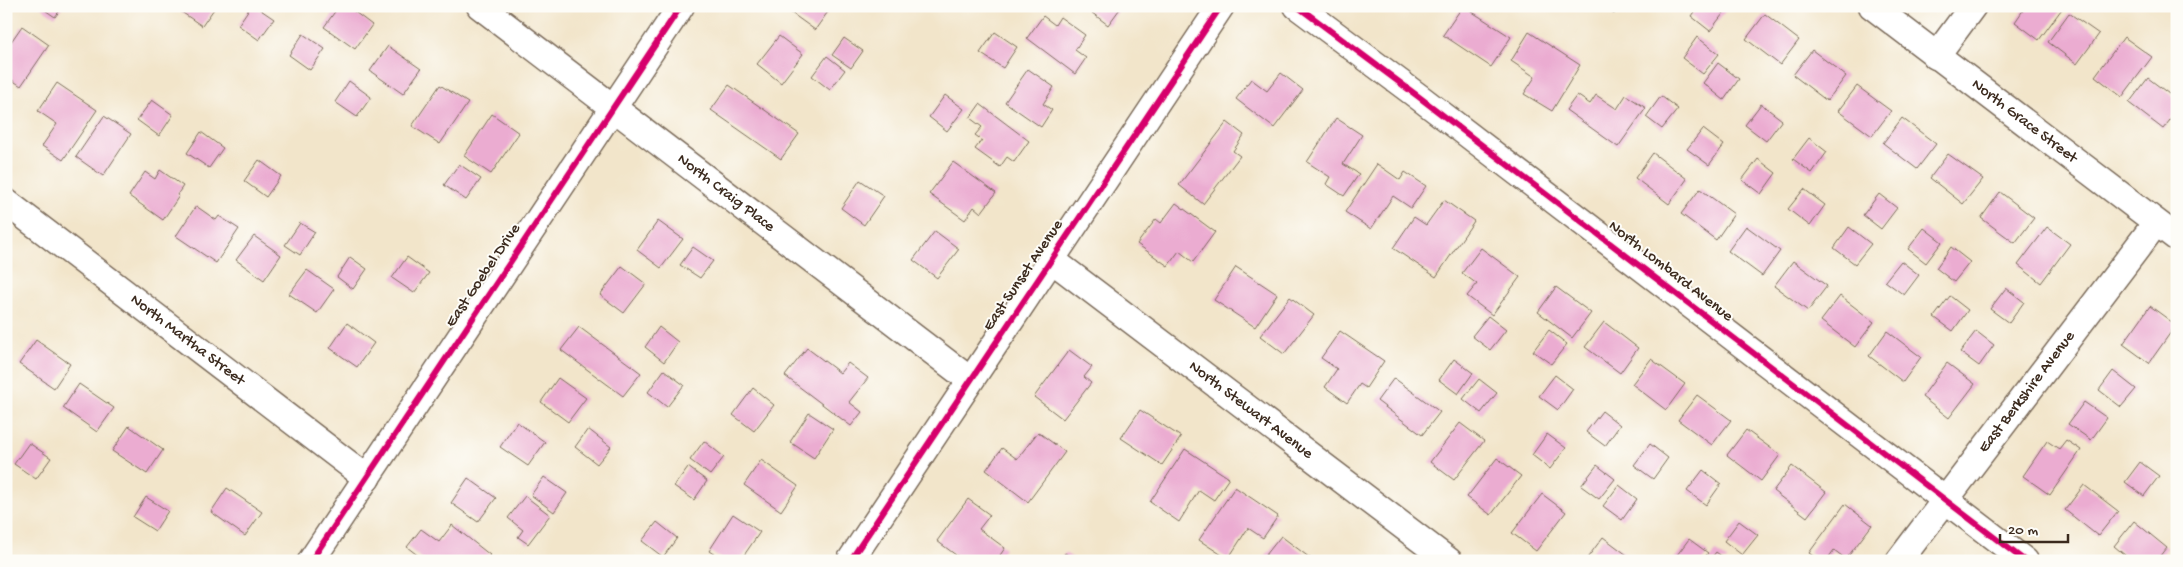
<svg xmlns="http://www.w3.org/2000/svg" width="2183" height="567" viewBox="0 0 2183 567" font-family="'Gochi Hand',sans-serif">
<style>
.building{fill:#ebacd1}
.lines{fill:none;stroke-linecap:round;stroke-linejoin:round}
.minor-casing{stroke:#7b6b5a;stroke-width:29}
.minor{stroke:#fff;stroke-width:26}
.cycleway-casing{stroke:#fdfcf7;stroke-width:9}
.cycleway{stroke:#d6006c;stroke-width:6}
.labels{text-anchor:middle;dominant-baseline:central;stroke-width:4;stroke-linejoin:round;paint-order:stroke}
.street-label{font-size:16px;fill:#3b2a1e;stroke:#fdfcf7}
</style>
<rect width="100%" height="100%" fill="#fdfcf7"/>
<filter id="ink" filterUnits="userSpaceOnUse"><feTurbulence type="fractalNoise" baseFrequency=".02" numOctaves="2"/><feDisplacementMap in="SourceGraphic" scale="10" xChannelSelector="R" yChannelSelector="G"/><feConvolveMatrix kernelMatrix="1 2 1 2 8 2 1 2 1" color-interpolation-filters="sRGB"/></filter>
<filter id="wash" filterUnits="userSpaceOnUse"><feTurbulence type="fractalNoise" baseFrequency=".0096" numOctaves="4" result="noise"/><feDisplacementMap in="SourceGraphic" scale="20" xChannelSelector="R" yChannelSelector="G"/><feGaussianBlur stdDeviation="1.12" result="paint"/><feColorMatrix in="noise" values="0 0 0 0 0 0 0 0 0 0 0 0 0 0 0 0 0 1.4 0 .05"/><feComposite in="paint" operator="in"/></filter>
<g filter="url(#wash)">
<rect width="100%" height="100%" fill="#f2e5ca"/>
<g id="blocks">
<path class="building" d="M39,6H63L55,17Z
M183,6H216L202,26L180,11Z
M251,6H255L274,19L259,40L238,25Z
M339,6H347L372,25L355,49L324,27Z
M795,6H832L815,30L790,12Z
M1083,6H1122L1108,25Z
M1463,6L1511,37L1491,67L1443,35Z
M1603,6H1620L1614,14Z
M1698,6H1729L1710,31L1691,16Z
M2026,6H2064L2039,40L2015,22Z
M2069,13L2099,34L2077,64L2048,42Z
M1765,14L1799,40L1780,65L1746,39Z
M1043,16L1055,25L1060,17L1085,35L1075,50L1086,58L1075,74L1027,38Z
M22,26L49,45L21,86L6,76V49Z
M995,32L1017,47L1003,68L980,53Z
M1529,32L1580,65L1552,111L1524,94L1535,77L1511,61Z
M303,34L325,49L310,70L289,55Z
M779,36L803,54L781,83L757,64Z
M1697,37L1719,54L1703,74L1682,58Z
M2124,37L2152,57L2122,97L2095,76Z
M844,38L863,51L851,68L832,55Z
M388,46L421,69L403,94L370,71Z
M1812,50L1846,76L1827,101L1793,75Z
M827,56L845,70L830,90L812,76Z
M1718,63L1739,79L1724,100L1703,83Z
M1028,69L1054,87L1043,104L1052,110L1041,127L1005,102Z
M1281,73L1303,90L1274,128L1236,99L1251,79L1267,91Z
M2148,78L2177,100V111L2163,129L2129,103Z
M349,81L371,97L357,117L335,102Z
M57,83L97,110L63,160L42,146L57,124L38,111Z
M440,85L468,103L440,144L412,126Z
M729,85L799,134L781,159L711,110Z
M1857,86L1891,111L1872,136L1838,111Z
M945,95L964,109L947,131L929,117Z
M1577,95L1590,104L1596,95L1617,109L1626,95L1646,108L1618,147L1566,110Z
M1661,96L1678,109L1662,129L1646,117Z
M152,100L173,115L159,136L137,120Z
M980,104L1029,141L1014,162L1007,157L1000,167L975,149L982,140L975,135L982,127L970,118Z
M1761,104L1782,120L1766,141L1745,125Z
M492,114L519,133L491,174L464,156Z
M104,116L131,134L103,176L76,157Z
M1336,118L1362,135L1343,164L1359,174L1344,196L1326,184L1330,177L1307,162Z
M1902,118L1936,144L1917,169L1883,143Z
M1227,122L1244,135L1233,151L1240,156L1203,204L1179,185Z
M1703,129L1724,145L1709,165L1687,149Z
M201,132L223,148L209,168L187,153Z
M1809,138L1827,152L1812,173L1793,159Z
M1653,153L1687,179L1669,204L1635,178Z
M1948,154L1983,179L1963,204L1930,178Z
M1758,159L1776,173L1761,194L1742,180Z
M259,160L281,176L266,197L244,181Z
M953,162L996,193L981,213L974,207L965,220L929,194Z
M459,164L481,179L466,200L444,185Z
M1377,164L1400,180L1405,172L1426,186L1411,208L1393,196L1371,229L1345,212Z
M160,170L183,186L177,195L179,196L163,220L129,196L145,172L155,179Z
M860,180L884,196L864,225L841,208Z
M1700,189L1734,214L1716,240L1681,214Z
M1804,189L1825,205L1810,226L1788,209Z
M2000,192L2034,218L2015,243L1981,218Z
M1879,194L1897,208L1881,229L1863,215Z
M1444,200L1474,221L1436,277L1393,248L1414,217L1426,225Z
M1176,203L1215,232L1193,262L1179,251L1168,266L1137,244L1156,219L1161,223Z
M196,206L216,220L219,216L239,229L216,263L176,236Z
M658,221L683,239L661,268L637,250Z
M300,223L315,232L300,255L285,245Z
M1746,226L1780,251L1762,276L1728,251Z
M1849,227L1871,244L1855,264L1834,248Z
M2047,227L2070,244L2041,283L2018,265Z
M1924,228L1942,242L1926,263L1908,249Z
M935,231L959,249L937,278L913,260Z
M254,236L281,255L264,280L236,260Z
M693,247L713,261L700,278L680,265Z
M1951,247L1970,262L1954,282L1936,268Z
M1481,248L1520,277L1492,315L1467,296L1477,284L1462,273Z
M350,257L367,269L353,289L337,277Z
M407,257L429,273L414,293L392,278Z
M1793,261L1827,286L1808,311L1774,286Z
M1901,261L1919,275L1904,295L1885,281Z
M622,266L646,284L624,313L600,295Z
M1236,267L1277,294L1255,327L1214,300Z
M307,270L334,289L317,313L289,294Z
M1556,287L1591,313L1572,338L1538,312Z
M2006,288L2024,302L2009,323L1990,309Z
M1840,296L1874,322L1855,347L1821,321Z
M1950,296L1968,310L1953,331L1934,317Z
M1290,297L1314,315L1284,354L1260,336Z
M2150,306L2176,325L2149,363L2123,344Z
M1488,316L1506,330L1490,350L1472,336Z
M1604,322L1638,348L1620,373L1585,347Z
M347,323L374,343L357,367L330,348Z
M579,327L641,373L623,396L561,350Z
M659,327L678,342L664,362L645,347Z
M1549,330L1567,344L1551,364L1533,351Z
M1340,331L1384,361L1366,388L1360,384L1347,403L1325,387L1337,369L1321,358Z
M1887,331L1921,357L1903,382L1869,356Z
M1976,331L1994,345L1979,366L1960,352Z
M36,340L70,364L54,388L19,364Z
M807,348L840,373L848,363L868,378L849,402L862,412L851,426L785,376Z
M1069,350L1092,367L1084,377L1091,383L1063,419L1034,397Z
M1454,359L1473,373L1458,394L1439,380Z
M1651,359L1685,384L1666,410L1632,384Z
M1947,363L1975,384L1949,418L1922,397Z
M664,370L684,385L667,407L648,392Z
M2113,371L2136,389L2121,407L2099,390Z
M1555,375L1573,389L1558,410L1539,396Z
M558,378L586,398L568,422L541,402Z
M1394,378L1440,412L1422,435L1377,401Z
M1479,379L1497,393L1481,413L1463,399Z
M79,384L114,408L97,432L63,408Z
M753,388L774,405L754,431L733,415Z
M1697,395L1731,420L1712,445L1678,420Z
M2084,402L2107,418L2091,440L2068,424Z
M1140,410L1181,437L1162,465L1121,438Z
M1602,411L1620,425L1605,446L1586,432Z
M809,413L833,429L814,458L790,442Z
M517,422L545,442L528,466L500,447Z
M1460,423L1484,441L1454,480L1430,462Z
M129,426L163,450L147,474L112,451Z
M588,429L611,447L597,464L575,447Z
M1746,430L1780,455L1761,481L1727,455Z
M1038,432L1065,452L1028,502L986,470L1002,448L1017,459Z
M1547,434L1566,448L1550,469L1532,455Z
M2066,440L2081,450L2050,495L2023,476L2047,441L2059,449Z
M704,441L724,457L710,475L690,460Z
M29,443L51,458L36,479L14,464Z
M1650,444L1668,458L1653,479L1634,465Z
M1185,449L1229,478L1214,500L1199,490L1179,522L1150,502Z
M1497,458L1521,476L1491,515L1467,497Z
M761,460L798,486L781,511L744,485Z
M2140,462L2159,476L2144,496L2125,482Z
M1597,465L1615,479L1599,499L1581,486Z
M1792,466L1826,492L1807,517L1773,491Z
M688,467L707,481L694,500L674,486Z
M1703,470L1721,484L1706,505L1687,491Z
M544,477L567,493L554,512L531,495Z
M468,478L496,498L478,522L451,503Z
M1619,485L1637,499L1622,520L1603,506Z
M2084,485L2118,511L2098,536L2065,510Z
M1235,487L1278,516L1263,538L1248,528L1228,559L1199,540Z
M227,488L262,512L245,536L211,512Z
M1542,494L1566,512L1536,551L1512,533Z
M525,496L550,515L528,544L518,537L523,530L508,518Z
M146,497L168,511L155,531L133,517Z
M968,499L990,515L979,529L1005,548L996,561H964L937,541Z
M1845,504L1872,525L1846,559L1834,550L1826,561H1820L1809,553Z
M733,514L760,532L740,561H724L709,551Z
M1739,521L1758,535L1742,555L1724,541Z
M2134,521L2167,548L2157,561H2132L2114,546Z
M657,522L677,538L663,557L642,541Z
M452,525L490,555L485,561H425L407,547L421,529L439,542Z
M1281,536L1314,561L1262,560Z
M1603,537L1627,555L1623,561H1585Z
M1689,539L1708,553L1702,561H1676L1674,559Z
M1716,552L1728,561H1709Z
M1065,553L1077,561H1060Z"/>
</g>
</g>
<g filter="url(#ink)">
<use href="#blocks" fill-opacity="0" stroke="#7b6b5a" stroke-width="1"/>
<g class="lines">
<defs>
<g id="minor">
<path id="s1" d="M480,6L970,380"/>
<path d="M1297,6L1419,97L2025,561"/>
<path id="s2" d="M1872,6L2177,238"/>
<path d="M1936,56L1973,6"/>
<path id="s3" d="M6,202L367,478"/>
<path id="s4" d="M1052,260L1449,561"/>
<path d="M311,561L681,6"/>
<path d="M850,561L1221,6"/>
<path id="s5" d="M1899,561L2156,223"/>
</g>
</defs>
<use href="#minor" class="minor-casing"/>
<use href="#minor" class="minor"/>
<defs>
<path id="cycleway" d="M1297,6L1419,97L2025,561
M311,561L681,6
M850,561L1221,6"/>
</defs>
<use href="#cycleway" class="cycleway-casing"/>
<use href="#cycleway" class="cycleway"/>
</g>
</g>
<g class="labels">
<g class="street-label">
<text stroke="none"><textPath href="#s2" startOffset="191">North Grace Street</textPath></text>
<text stroke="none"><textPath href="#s1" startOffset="309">North Craig Place</textPath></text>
<text transform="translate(1670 272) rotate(38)">North Lombard Avenue</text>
<text transform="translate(484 276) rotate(-56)">East Goebel Drive</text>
<text transform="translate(1024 276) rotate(-56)">East Sunset Avenue</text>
<text stroke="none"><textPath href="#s3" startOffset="228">North Martha Street</textPath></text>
<text stroke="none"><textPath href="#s5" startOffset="212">East Berkshire Avenue</textPath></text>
<text stroke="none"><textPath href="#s4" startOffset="249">North Stewart Avenue</textPath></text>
</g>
</g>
<rect width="2183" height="567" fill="none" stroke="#fdfcf7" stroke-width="25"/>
<path d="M2000 534v8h68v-8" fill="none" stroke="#3b2a1e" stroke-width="2.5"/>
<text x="2008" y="534" font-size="15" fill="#3b2a1e" stroke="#fdfcf7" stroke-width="4" paint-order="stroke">20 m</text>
</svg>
